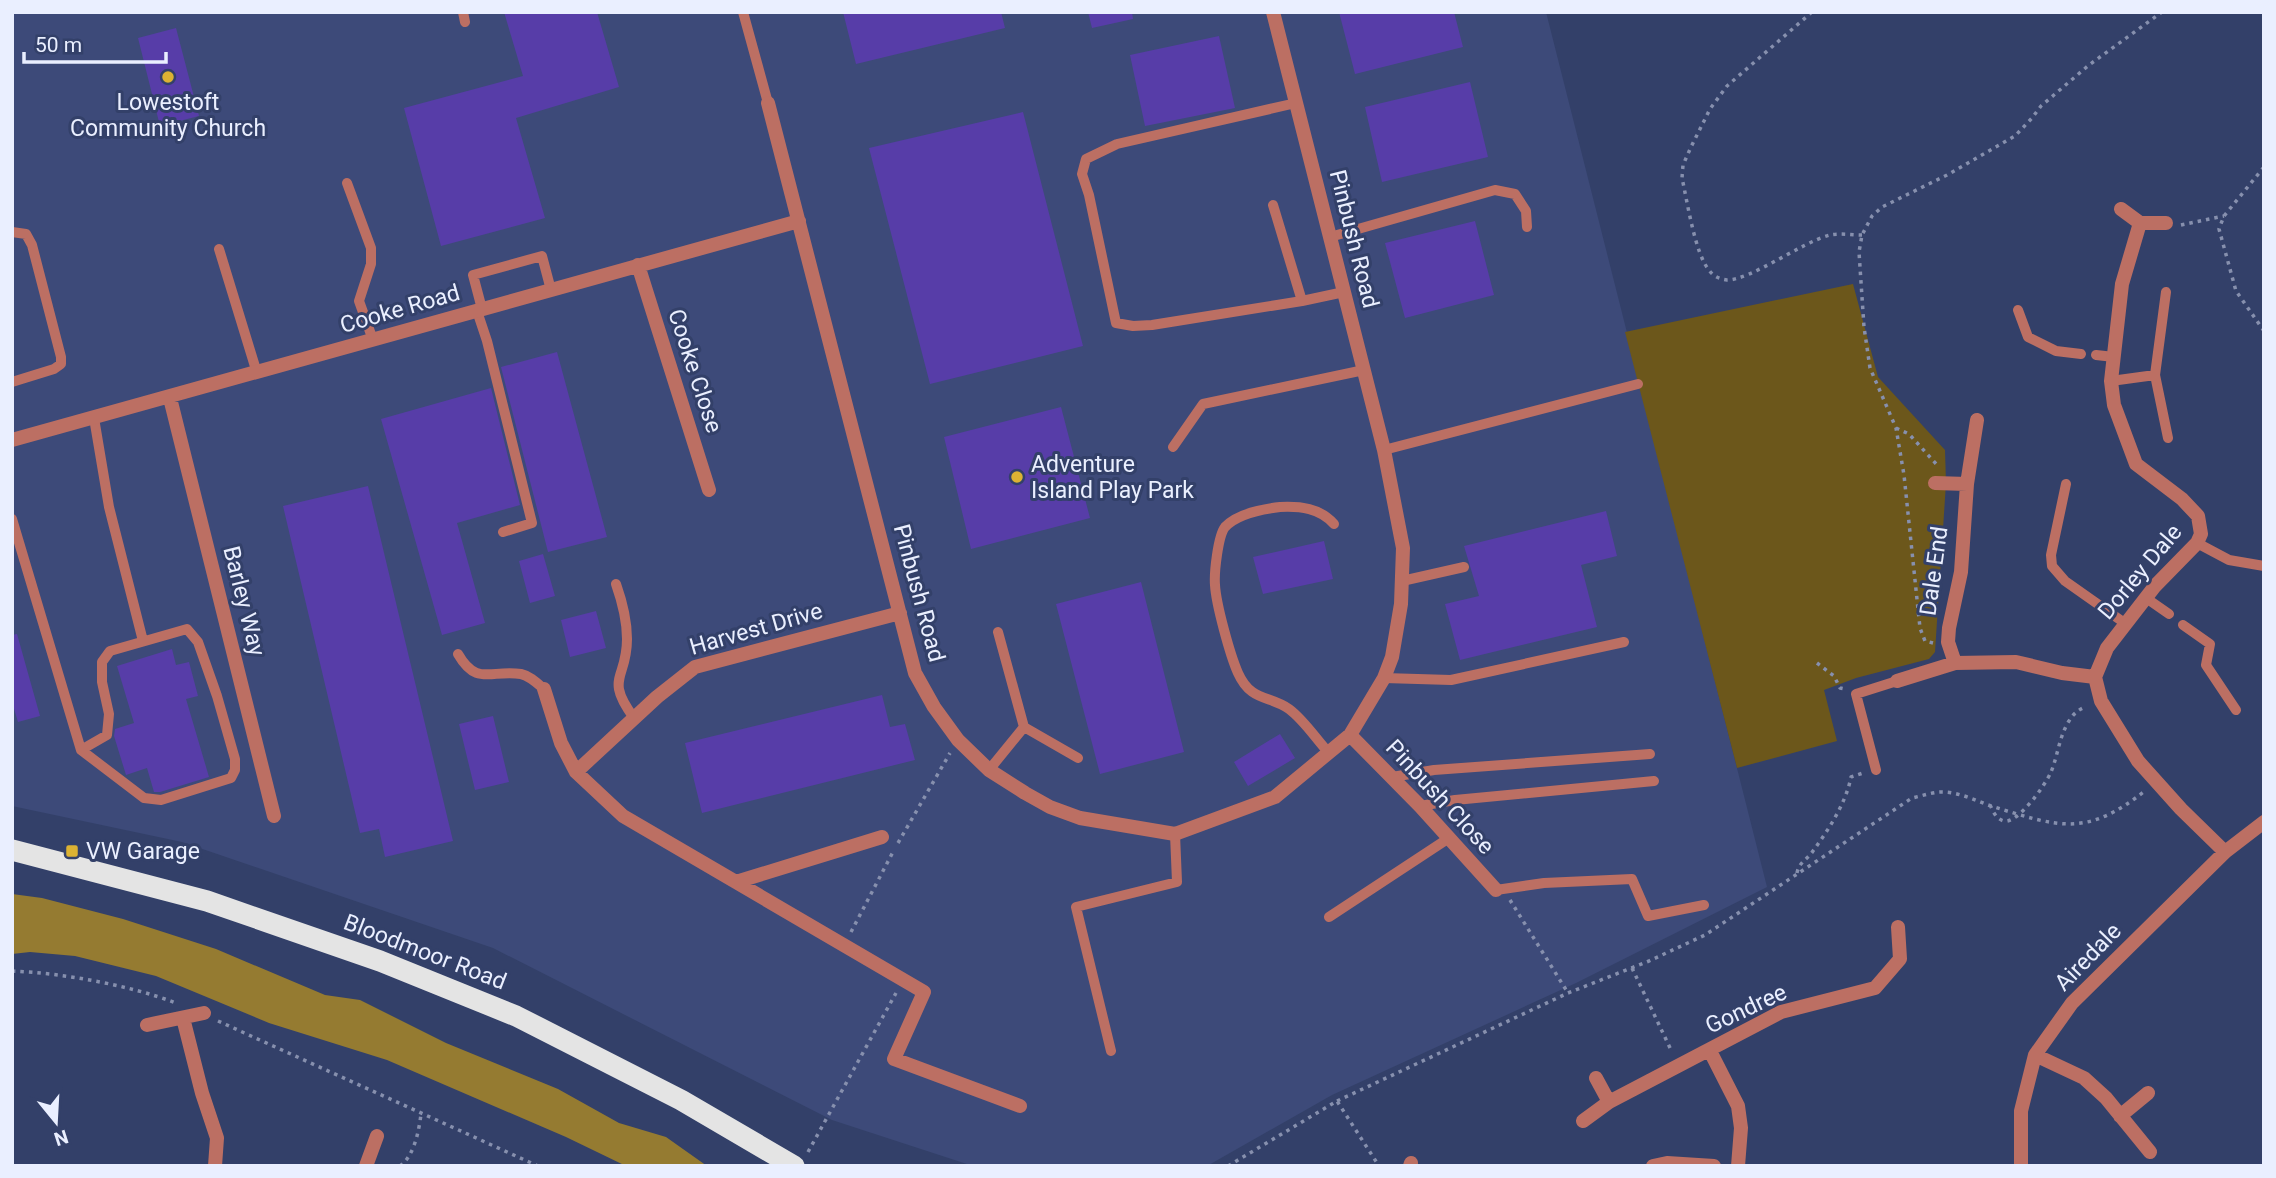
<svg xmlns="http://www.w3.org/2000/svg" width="2276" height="1178" viewBox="0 0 2276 1178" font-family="Roboto,sans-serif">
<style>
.built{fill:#3d4a79}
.green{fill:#6c571b}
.forest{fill:#957b31}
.building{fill:#573da8}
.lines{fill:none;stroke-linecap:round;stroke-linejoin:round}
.path{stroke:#8790ae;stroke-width:3.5;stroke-dasharray:3.5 5;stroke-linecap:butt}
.lane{stroke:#bc6f63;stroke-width:10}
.street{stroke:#bc6f63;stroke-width:14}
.highway{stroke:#e4e4e4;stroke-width:21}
.poi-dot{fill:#dcb233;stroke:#334069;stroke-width:2.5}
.labels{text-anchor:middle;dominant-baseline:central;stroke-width:6;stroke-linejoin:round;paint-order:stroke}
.poi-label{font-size:23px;fill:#eaefff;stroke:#334069;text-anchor:start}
.street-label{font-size:23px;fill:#eaefff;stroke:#334069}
</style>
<rect width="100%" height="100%" fill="#334069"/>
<path class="built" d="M12,12H1546L1767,887L1576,983L1332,1095L1207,1166H973L832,1120L493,948L182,842L12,806Z"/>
<path class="green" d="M1853,284L1878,377L1945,450L1946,483L1935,652L1929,659L1856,678L1824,690L1837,741L1737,768L1625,332Z"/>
<path class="forest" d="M12,894L42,898L123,919L216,949L325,995L360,1000L446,1043L558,1089L619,1123L666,1137L707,1166H626L566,1137L387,1060L269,1023L156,976L75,956L30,952L12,954Z"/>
<path class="building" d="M504,12H597L619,87L516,118L545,218L441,246L404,108L523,76Z
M843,12H1001L1005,28L856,64Z
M1088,12H1132L1133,19L1092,28Z
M1339,12H1454L1463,47L1355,74Z
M176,28L199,116L160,126L138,38Z
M1219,36L1235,108L1145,126L1130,55Z
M1470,82L1488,157L1382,182L1365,107Z
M1023,112L1083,346L930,384L869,148Z
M1475,221L1494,295L1405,318L1385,243Z
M557,352L607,537L548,552L501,367Z
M491,388L520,505L457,523L485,623L442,635L381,419Z
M1061,407L1090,518L971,549L944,437Z
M368,486L453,841L385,857L379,829L360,833L283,506Z
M1606,511L1617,556L1581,565L1597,627L1460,660L1445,604L1479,596L1464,546Z
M1324,541L1333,579L1263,594L1253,557Z
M543,554L555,596L530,603L519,561Z
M1141,582L1184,752L1100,774L1056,604Z
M596,611L606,648L570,657L561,620Z
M17,634L40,716L18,722L12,702V635Z
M172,649L176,665L189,662L198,696L186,699L209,777L160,792H154L147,768L126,775L114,736L115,729L134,723L117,666Z
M882,695L890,727L905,724L915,760L702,813L685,743Z
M493,716L509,782L475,790L459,724Z
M1280,734L1295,758L1248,786L1234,762Z"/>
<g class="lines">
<path class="path" d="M1812,12L1727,86L1710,109L1691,147L1683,165L1682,178C1687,200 1695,254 1709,270C1713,276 1719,279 1727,280C1751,280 1802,242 1830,235C1840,233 1851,235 1862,235
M2264,167L2224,216L2219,229L2236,291L2264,331
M2181,225L2224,216
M1896,428L1909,434L1938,466
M1933,643L1925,641L1920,628L1904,475L1896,428L1870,368L1864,327L1859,252L1862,235L1872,216L1882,207L1947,175L2015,136L2032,118L2041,106L2089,65L2162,12
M1817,663L1834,676L1840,688L1845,689
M1990,805C1993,811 1996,819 2004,821C2018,824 2046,784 2051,772C2058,755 2059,737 2069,721C2073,714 2078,710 2085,707
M898,843L950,753
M1797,873C1799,862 1807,860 1813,851C1829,829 1846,803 1851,777L1863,773
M1510,900L1568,993
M851,932L894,850
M1632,968L1672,1052
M12,971C62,973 129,985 176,1003
M218,1021L538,1166
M1337,1101L1568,993L1649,961L1705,935L1912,798C1921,796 1930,793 1939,792C1957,791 1974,800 1991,806C2059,827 2086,838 2146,790
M808,1152L896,993
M400,1166C414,1156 419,1131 421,1114
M1228,1166L1337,1101L1379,1166
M2262,1166L2264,1165"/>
<path class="lane" d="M463,12L465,22
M743,12L768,103
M1296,103L1117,144L1086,159L1082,174L1089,195L1116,323L1133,326L1152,325L1302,301
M347,183L371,248V264L359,301L373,340
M1273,205L1302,301L1344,292
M12,232L26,234L32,245L61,357V364L54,369L12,382
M1330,237L1495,190L1515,194L1526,211L1527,227
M219,249L257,373
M482,309L473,275L542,256L551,290
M2018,310L2028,337L2056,351L2081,354
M477,311L487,341L532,523L503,532
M2096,355L2114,357
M2155,375L2166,292
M2111,381L2155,375L2168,438
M94,418L109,507L143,641
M1173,447L1203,404L1364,370
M1384,450L1638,384
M2066,484L2051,555L2052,566L2065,581L2126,624
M12,519L81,750L144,798L161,800L231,778L235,770V759L217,696L198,642L187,629L110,651L102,662V682L109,714L107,735L81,750
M2197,543L2229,560L2264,566
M1402,581L1464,567
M616,584C622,601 627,622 627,639C627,680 604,677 634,718
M2146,598L2169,614
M2183,625L2210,644L2206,665L2236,710
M458,654C477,687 491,669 521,674C530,676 537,683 544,689
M1384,678L1451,680L1624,642
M1024,727L1078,758
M1329,753C1316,739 1304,720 1289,709C1269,695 1251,702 1238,673C1230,655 1216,604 1215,585C1214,573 1218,536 1225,527C1237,514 1263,509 1280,507C1300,506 1320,508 1334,524
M989,770L1024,727L998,632
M1876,770L1856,694L1897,681
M1392,777L1434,770L1650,754
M1420,806L1455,800L1654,781
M1496,890L1544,883L1632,879L1648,916L1704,905
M1329,917L1449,838
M1111,1051L1076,907L1177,882L1175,834"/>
<path class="street" d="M768,103L915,673L934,707L958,740L989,770L1025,793L1050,807L1080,818L1175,834L1275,797L1350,735L1384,678L1392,657L1401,604L1403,548L1384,450L1273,12
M2121,209L2140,223L2122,284L2111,381L2114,405L2136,464L2182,499L2198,516L2201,534L2197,543L2155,586L2107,648L2095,677L2101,701L2138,761L2181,809L2225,852
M2140,223H2166
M638,265L709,490
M170,398L274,816
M12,440L799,221
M1935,483L1967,484
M1955,663L1948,642L1949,628L1961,572L1967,484L1977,420
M1897,681L1955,663L2016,662L2062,673L2095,677
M544,689L561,743L576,772L623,816L924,992L894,1059L1020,1106
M1350,735L1420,806L1496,890
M576,772L657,697L695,667L900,613
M736,882L882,837
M183,1018L202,1093L217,1138L215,1166
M147,1025L204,1013
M1710,1051L1738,1106L1741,1128L1738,1166
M2035,1055L2084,1078L2106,1098L2150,1152
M1596,1078L1609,1102
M2120,1116L2148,1093
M1583,1121L1609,1102L1781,1012L1875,988L1900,959L1898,927
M366,1166L377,1136
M1410,1166L1411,1163
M1653,1166L1667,1163L1714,1166
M2021,1166V1111L2035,1055L2072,1003L2225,852L2264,822"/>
<path class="highway" d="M12,850L207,901L380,961L516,1016L681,1100L794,1166"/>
</g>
<g class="poi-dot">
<circle cx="168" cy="77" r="7"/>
<circle cx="1017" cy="477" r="7"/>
<rect x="65" y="844" width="14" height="14" rx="3.5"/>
</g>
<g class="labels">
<g class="poi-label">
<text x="168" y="102" text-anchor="middle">Lowestoft<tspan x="168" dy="26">Community Church</tspan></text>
<text x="1031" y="464">Adventure<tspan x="1031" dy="26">Island Play Park</tspan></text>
<text x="86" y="851">VW Garage</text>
</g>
<g class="street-label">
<text transform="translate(1354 239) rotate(76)">Pinbush Road</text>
<text transform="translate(400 309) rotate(-16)">Cooke Road</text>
<text transform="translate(695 371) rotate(72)">Cooke Close</text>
<text transform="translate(1934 571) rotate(-82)">Dale End</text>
<text transform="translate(2140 572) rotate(-50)">Dorley Dale</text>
<text transform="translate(919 593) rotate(75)">Pinbush Road</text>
<text transform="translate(244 601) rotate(76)">Barley Way</text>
<text transform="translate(756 629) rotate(-16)">Harvest Drive</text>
<text transform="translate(1440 797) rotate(47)">Pinbush Close</text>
<text transform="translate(425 952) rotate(21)">Bloodmoor Road</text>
<text transform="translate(2088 957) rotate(-46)">Airedale</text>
<text transform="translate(1746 1009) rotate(-25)">Gondree</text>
</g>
</g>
<rect width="2276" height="1178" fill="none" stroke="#eaefff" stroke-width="28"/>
<g transform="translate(56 1122) rotate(162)" stroke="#334069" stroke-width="5" paint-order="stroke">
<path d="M0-5L12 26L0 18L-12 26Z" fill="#eaefff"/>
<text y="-10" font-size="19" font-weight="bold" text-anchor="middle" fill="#eaefff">N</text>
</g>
<path d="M24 52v10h142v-10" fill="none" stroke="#eaefff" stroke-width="3.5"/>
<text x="35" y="52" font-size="21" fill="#eaefff" stroke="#334069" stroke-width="5" paint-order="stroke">50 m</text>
</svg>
